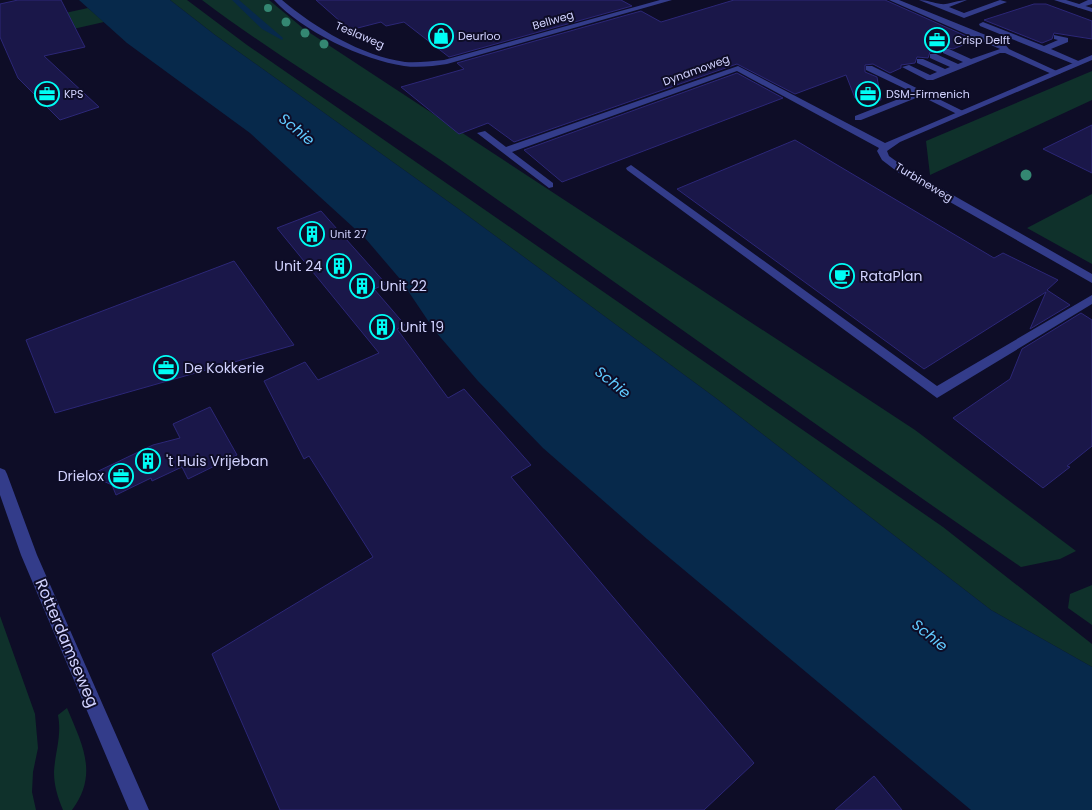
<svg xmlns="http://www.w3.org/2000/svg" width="1092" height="810" viewBox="0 0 1092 810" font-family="Poppins,sans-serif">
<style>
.green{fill:#0f312b}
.water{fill:#07294b}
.building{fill:#1a1749;stroke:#2c2777}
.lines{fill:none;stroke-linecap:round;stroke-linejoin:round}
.service{fill:#333c8a;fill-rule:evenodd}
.minor{fill:#333c8a;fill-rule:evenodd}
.tertiary{fill:#333c8a;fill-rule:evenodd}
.tree{fill:#348772}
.labels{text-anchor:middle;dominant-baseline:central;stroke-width:4;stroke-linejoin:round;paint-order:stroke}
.far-street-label{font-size:11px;fill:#d2d3ff;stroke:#0e0d27}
.far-poi-label{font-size:11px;fill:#d2d3ff;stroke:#0e0d27;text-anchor:start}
.poi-label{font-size:14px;fill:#d2d3ff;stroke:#0e0d27;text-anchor:start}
.water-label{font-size:15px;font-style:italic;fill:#60cbff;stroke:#0e0d27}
.near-street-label{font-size:16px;fill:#d2d3ff;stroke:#0e0d27}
</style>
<rect width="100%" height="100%" fill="#0e0d27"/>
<path class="green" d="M170,0H187L247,45L943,527L1092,644V667L991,610L717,399L460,210L215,35Z
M202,0H269L304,29L915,430L1076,551L1060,559L1021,567C835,439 652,308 468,179C380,117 287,64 202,0Z
M88,8L104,22L7,44L1,27Z
M1092,71V100L930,175L926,141Z
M1092,194V264L1027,228Z
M1092,585V625L1068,608L1070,594Z
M0,616L35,714L38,748L33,772L32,792L36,810H0Z
M67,708C82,744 99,774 72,810H63C58,798 54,786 54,772C55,752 62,736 58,715Z"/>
<path class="water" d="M79,0H170L215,35L460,210L717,399L991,610L1092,667V810H971L647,539L543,448L478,381L435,331L400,279L365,238L250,133L127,43Z
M232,0H239L283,38L282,40L262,29Z"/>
<path class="building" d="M18,0H61L85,47L44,56L99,107L60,120L18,78L0,37V4Z
M316,0H621L632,6L449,57L404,22L386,26L381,22L350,30Z
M734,0H885L975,40L953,49L943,47L941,53L930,52L928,58L917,57L915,63L901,65V68L890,73L873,64L865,65V72L877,77L881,100L855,98L846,75L795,94L737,64L514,142L488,123L459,134L401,87L464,69L457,63L641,11L661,22Z
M1034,4H1046L1092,21V39L1054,33L1052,39L1042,43L984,20Z
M737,73L783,98L562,182L524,150Z
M1092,125V173L1043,149Z
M795,140L994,258L1003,253L1058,280L1047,290L1070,305L1030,329L1046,292L924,369L677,189Z
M321,211L386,284L374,289L405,325L397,329L448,398L464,389L531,465L511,477L754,763L704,810H280L212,654L373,557L309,456L304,459L264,381L305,362L318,380L379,353L277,228Z
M234,261L294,345L55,413L26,340Z
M1081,313L1092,320V446L1067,466L1070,467L1043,488L953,418L1010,379L1022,349Z
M210,407L237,455L188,479L182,467L152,481L151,478L116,495L112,485L90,475L153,445L180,438L173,424Z
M874,776L902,810H835Z"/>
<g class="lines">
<path class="service" d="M889,0H899L1003,42L1009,49L1061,73L1054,75L1005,53H1000L933,80H927L902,67L909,65L930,75L937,72L917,63V59H923L945,69L950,67L930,58V54H936L958,64L963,62L943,53V49H949L971,59L1000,49Z
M919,0C928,0 933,3 941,4C948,5 958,0 967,0L949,7L964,13L1000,0L1007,2L964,18Z
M983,22L1044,46L1058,40L1054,39V35L1068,38V42L1051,49L1083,63L1076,65L980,26L979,24Z
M866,66H872L967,113L959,115L921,96L861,120H855V116L914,93L866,70Z
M631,165L937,386L1092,295V304L937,398L627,170L626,168Z"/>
<path class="minor" d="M274,0H282C315,28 362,56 405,62C418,63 431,61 444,60L660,0H672L447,64C434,66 418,68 404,66C363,60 302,31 274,0Z
M1088,0H1092V4L1079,8L1075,6Z
M1092,55V60L900,142L887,151L889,156L907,169L1092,274V283L899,173L882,160L877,151L879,148L737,71L512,152L553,183V187L549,188L477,133L485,131L506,147L738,66L885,143Z"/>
<path class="tertiary" d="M1054,0H1066L1092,8V12Z
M0,468L5,470L7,474L37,555L149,810H129L21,555L0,495Z"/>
</g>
<g class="tree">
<circle cx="268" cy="8" r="4"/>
<circle cx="286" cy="22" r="4.5"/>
<circle cx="305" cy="33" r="4.5"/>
<circle cx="324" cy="44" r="4.5"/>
<circle cx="1026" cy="175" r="5.5"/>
</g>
<defs>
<symbol id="shop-ring" viewBox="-11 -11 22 22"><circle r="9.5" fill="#0e0d27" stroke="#00fdf5" stroke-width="1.5"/><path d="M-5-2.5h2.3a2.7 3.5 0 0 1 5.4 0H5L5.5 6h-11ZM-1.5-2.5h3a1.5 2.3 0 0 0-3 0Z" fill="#00fdf5"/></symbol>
<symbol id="office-ring" viewBox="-11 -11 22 22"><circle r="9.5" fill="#0e0d27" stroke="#00fdf5" stroke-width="1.5"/><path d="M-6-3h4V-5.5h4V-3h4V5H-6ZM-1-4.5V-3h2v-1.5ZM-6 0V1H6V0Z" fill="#00fdf5"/></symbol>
<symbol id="building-ring" viewBox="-11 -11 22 22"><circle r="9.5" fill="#0e0d27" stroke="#00fdf5" stroke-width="1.5"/><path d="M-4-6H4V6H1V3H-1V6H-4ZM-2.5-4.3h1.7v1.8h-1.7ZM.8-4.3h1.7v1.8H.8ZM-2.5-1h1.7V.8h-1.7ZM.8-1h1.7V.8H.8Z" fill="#00fdf5"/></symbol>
<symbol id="cafe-ring" viewBox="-11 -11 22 22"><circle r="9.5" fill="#0e0d27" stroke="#00fdf5" stroke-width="1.5"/><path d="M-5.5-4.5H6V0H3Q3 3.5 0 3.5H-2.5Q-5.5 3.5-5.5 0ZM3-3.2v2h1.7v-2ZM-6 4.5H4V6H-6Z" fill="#00fdf5"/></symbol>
</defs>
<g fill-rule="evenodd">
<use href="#shop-ring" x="427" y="22" width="28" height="28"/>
<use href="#office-ring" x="923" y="26" width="28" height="28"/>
<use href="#office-ring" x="33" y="80" width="28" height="28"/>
<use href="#office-ring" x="854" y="80" width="28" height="28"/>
<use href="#building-ring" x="298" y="220" width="28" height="28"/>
<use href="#building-ring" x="325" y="252" width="28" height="28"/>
<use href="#cafe-ring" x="828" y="262" width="28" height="28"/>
<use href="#building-ring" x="348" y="272" width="28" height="28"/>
<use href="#building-ring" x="368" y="313" width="28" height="28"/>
<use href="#office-ring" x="152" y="354" width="28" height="28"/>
<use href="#building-ring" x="134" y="447" width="28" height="28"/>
<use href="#office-ring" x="107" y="462" width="28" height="28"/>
</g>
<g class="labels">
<g class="far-street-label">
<text transform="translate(553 20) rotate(-16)">Bellweg</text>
<text transform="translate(360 35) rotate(23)">Teslaweg</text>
<text transform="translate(696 70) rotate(-20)">Dynamoweg</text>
<text transform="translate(924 182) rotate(31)">Turbineweg</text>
</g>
<g class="far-poi-label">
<text x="458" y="36">Deurloo</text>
<text x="954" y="40">Crisp Delft</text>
<text x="64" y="94">KPS</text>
<text x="886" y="94">DSM-Firmenich</text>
<text x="330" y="234">Unit 27</text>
</g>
<g class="poi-label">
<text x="322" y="266" text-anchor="end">Unit 24</text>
<text x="860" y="276">RataPlan</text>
<text x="380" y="286">Unit 22</text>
<text x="400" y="327">Unit 19</text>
<text x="184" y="368">De Kokkerie</text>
<text x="166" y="461">'t Huis Vrijeban</text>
<text x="104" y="476" text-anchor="end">Drielox</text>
</g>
<g class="water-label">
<text transform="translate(297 129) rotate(39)">Schie</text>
<text transform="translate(613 382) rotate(39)">Schie</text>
<text transform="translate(930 635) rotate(39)">Schie</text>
</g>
<g class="near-street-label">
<text transform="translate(67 643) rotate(67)">Rotterdamseweg</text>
</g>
</g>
</svg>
